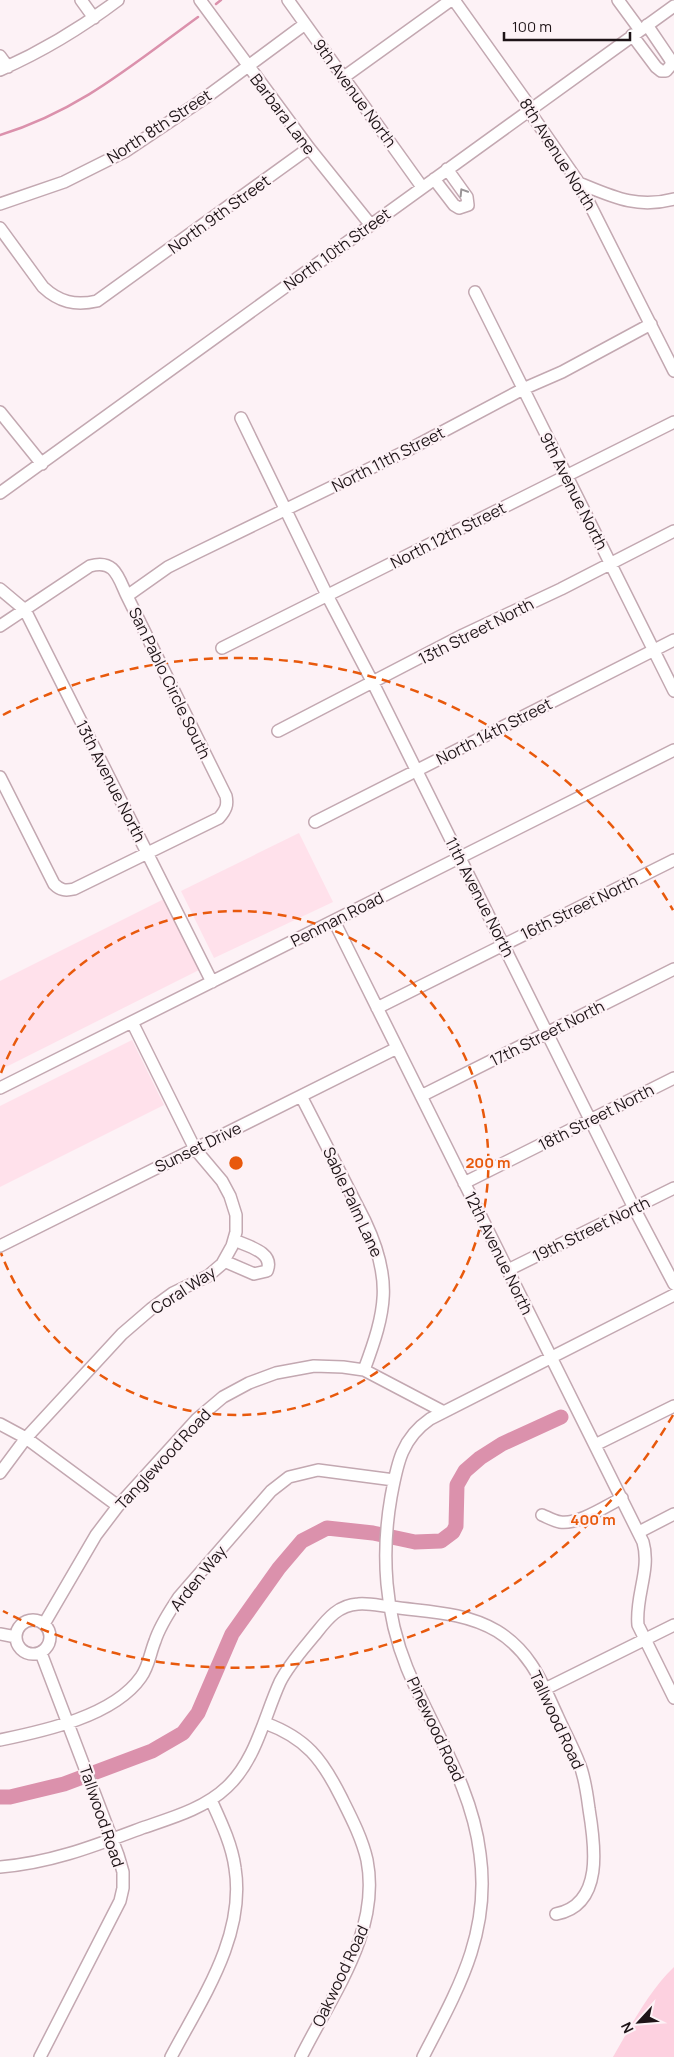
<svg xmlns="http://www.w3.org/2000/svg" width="674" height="2057" viewBox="0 0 674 2057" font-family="Manrope,sans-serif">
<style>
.built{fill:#ffe1eb}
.green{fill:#fdd1e0}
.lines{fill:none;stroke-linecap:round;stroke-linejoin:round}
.stream{stroke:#db91ac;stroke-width:2.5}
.river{stroke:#db91ac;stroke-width:15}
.minor-casing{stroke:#c3a8b1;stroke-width:14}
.minor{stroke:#fff;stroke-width:11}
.oneway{stroke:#9a9597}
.ring{fill:none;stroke:#e8590c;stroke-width:2.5;stroke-dasharray:9 6}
.labels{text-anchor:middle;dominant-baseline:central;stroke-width:4.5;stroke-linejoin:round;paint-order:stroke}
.street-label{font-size:16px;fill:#1e1417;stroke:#fdf2f6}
.centre{fill:#e8590c;stroke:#fdf2f6;stroke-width:2.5}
.ring-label{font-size:15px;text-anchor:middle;font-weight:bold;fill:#e8590c;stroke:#fdf2f6;stroke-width:4.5;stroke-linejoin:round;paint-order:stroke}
</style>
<rect width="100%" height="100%" fill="#fdf2f6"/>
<path class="built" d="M299,833L333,902L214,958L181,891Z
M164,899L199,970L0,1070V981Z
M132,1040L164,1105L0,1187V1106Z"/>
<path class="green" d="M674,1967V2057H613C631,2026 648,1992 674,1967Z"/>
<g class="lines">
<path class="stream" d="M216,4L221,0
M0,135C79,111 132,65 198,17"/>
<path class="river" d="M0,1797H10L64,1784L152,1751L183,1733L198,1713L232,1634L279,1568L302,1541L327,1528L373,1533L415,1542L441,1541L453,1532L456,1526L457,1485L465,1471L480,1458L502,1444L561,1417"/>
<defs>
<path id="minor" d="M81,0L94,18
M200,0L309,148L370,224
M288,0L422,187
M454,0L526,101L534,118L579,183L674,371
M618,0L640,30
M632,35L656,67L661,71H666L672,64L670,59L647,25
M0,56L8,67
M0,70C43,51 81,28 118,0
M344,77L451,0
M434,179L454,205L459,208L468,205L467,197L447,169
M579,183C613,197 637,209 674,199
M0,204L64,182L126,151L205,98L305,24
M0,228L43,287C59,302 75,306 97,301L309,148
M475,292L674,691
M0,412L42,464
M241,418L328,597L373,683L634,1208L674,1284
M0,493L674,6
M0,589L25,610L212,982
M127,596L168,567L194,554L408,450L523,389L562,372L651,324
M0,626L90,566C115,559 118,577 127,596L226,796C228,805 226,810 219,818L74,889C65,891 60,890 54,884L0,777
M222,648L674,422
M278,731L463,635L561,589L674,531
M315,822L674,640
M334,921L643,1542C651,1570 635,1596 638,1625L674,1698
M377,1008L674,860
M0,1088L674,750
M301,1096L365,1221C393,1280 386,1311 364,1370
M421,1096L674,969
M464,1183L674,1078
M0,1246L397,1048
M224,1261L254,1274L267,1271C275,1252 247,1246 234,1240
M508,1270L674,1188
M0,1424L26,1438L118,1506
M595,1445L674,1406
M0,1473L26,1438L122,1334L151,1309L173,1293L208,1276L222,1264L232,1246L236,1232V1215L230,1196L222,1181L195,1149L132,1022
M542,1515C547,1517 554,1521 560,1522C578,1525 606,1506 622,1498
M639,1532L674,1514
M16 1637a17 17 0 1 1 34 0a17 17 0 1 1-34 0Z
M44,1624L96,1535L118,1506L197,1419L223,1397L249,1383L276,1373L314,1366L343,1367L364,1370L444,1412
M0,1634L16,1637
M545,1689L674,1625
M265,1723C306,1738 322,1759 341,1797C351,1817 362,1838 367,1860C381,1932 331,1996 301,2057
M0,1740C44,1731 114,1716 141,1677C149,1666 150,1653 155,1641C160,1625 170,1611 179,1597L271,1491L289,1477L318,1470L394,1480
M0,1867C51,1863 94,1846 142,1828C171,1818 204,1809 227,1787C256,1760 264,1717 280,1682C289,1664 304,1648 317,1632C328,1618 339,1605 358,1604C370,1603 381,1606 392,1607C428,1612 465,1612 497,1631C510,1639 523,1652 531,1664C542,1680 549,1698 557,1715C564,1731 573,1747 579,1763C585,1777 587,1794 589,1809C595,1845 604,1905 556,1914
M40,2057L120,1901L123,1888V1872L118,1855L41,1653
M171,2057C201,2000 246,1936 235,1868C232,1845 221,1822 211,1800
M423,2057C458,1989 491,1933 480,1854C472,1786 433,1730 407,1668C385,1614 381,1554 391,1497C397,1465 401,1439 430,1419L674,1295"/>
</defs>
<use href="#minor" class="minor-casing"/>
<use href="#minor" class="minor"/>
</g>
<defs><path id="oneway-chevron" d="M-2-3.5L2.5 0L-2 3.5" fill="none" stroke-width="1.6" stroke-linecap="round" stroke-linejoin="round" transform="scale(1.25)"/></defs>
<use class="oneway" href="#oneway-chevron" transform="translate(463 192) rotate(-122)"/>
<g class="ring">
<path d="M1 1073A252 252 0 1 1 1 1253"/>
<path d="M673 1415A505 505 0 0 1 3 1611M3 715A505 505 0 0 1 673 910"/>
</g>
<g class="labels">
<g class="street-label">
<text transform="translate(355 93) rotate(54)">9th Avenue North</text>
<text transform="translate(283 114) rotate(53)">Barbara Lane</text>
<text transform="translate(159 126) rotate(-33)">North 8th Street</text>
<text transform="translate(558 154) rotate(58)">8th Avenue North</text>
<text transform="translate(219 214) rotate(-36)">North 9th Street</text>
<text transform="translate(337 249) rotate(-36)">North 10th Street</text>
<text transform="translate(388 459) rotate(-27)">North 11th Street</text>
<text transform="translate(574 491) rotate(63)">9th Avenue North</text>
<text transform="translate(448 535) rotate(-27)">North 12th Street</text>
<text transform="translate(476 631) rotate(-27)">13th Street North</text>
<text transform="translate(170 683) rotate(64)">San Pablo Circle South</text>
<text transform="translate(494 731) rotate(-27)">North 14th Street</text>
<text transform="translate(111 781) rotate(63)">13th Avenue North</text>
<text transform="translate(480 897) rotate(63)">11th Avenue North</text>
<text transform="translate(579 907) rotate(-26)">16th Street North</text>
<text transform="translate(337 919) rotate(-27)">Penman Road</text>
<text transform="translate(547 1033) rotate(-27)">17th Street North</text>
<text transform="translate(596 1117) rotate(-27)">18th Street North</text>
<text transform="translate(198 1147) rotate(-26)">Sunset Drive</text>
<text transform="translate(353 1202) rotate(65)">Sable Palm Lane</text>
<text transform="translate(591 1229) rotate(-26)">19th Street North</text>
<text transform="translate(499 1253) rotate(64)">12th Avenue North</text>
<text transform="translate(183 1290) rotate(-33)">Coral Way</text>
<text transform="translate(163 1459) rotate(-47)">Tanglewood Road</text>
<text transform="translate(198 1578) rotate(-51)">Arden Way</text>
<text transform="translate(557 1720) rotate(65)">Tallwood Road</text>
<text transform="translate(436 1729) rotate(65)">Pinewood Road</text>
<text transform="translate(102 1816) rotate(71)">Tallwood Road</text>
<text transform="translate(340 1976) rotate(-65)">Oakwood Road</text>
</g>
</g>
<circle cx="236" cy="1163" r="8" class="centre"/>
<g class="ring-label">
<text x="488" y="1168">200 m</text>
<text x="593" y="1525">400 m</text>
</g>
<g transform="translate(639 2022) rotate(244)" stroke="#fdf2f6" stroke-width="4" paint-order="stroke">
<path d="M0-4L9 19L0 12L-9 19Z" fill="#1e1417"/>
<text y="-8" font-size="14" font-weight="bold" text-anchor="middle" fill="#1e1417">N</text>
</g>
<path d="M504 32v8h126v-8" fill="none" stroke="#1e1417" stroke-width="2.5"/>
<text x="512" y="32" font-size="15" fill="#1e1417" stroke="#fdf2f6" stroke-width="4" paint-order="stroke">100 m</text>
</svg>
